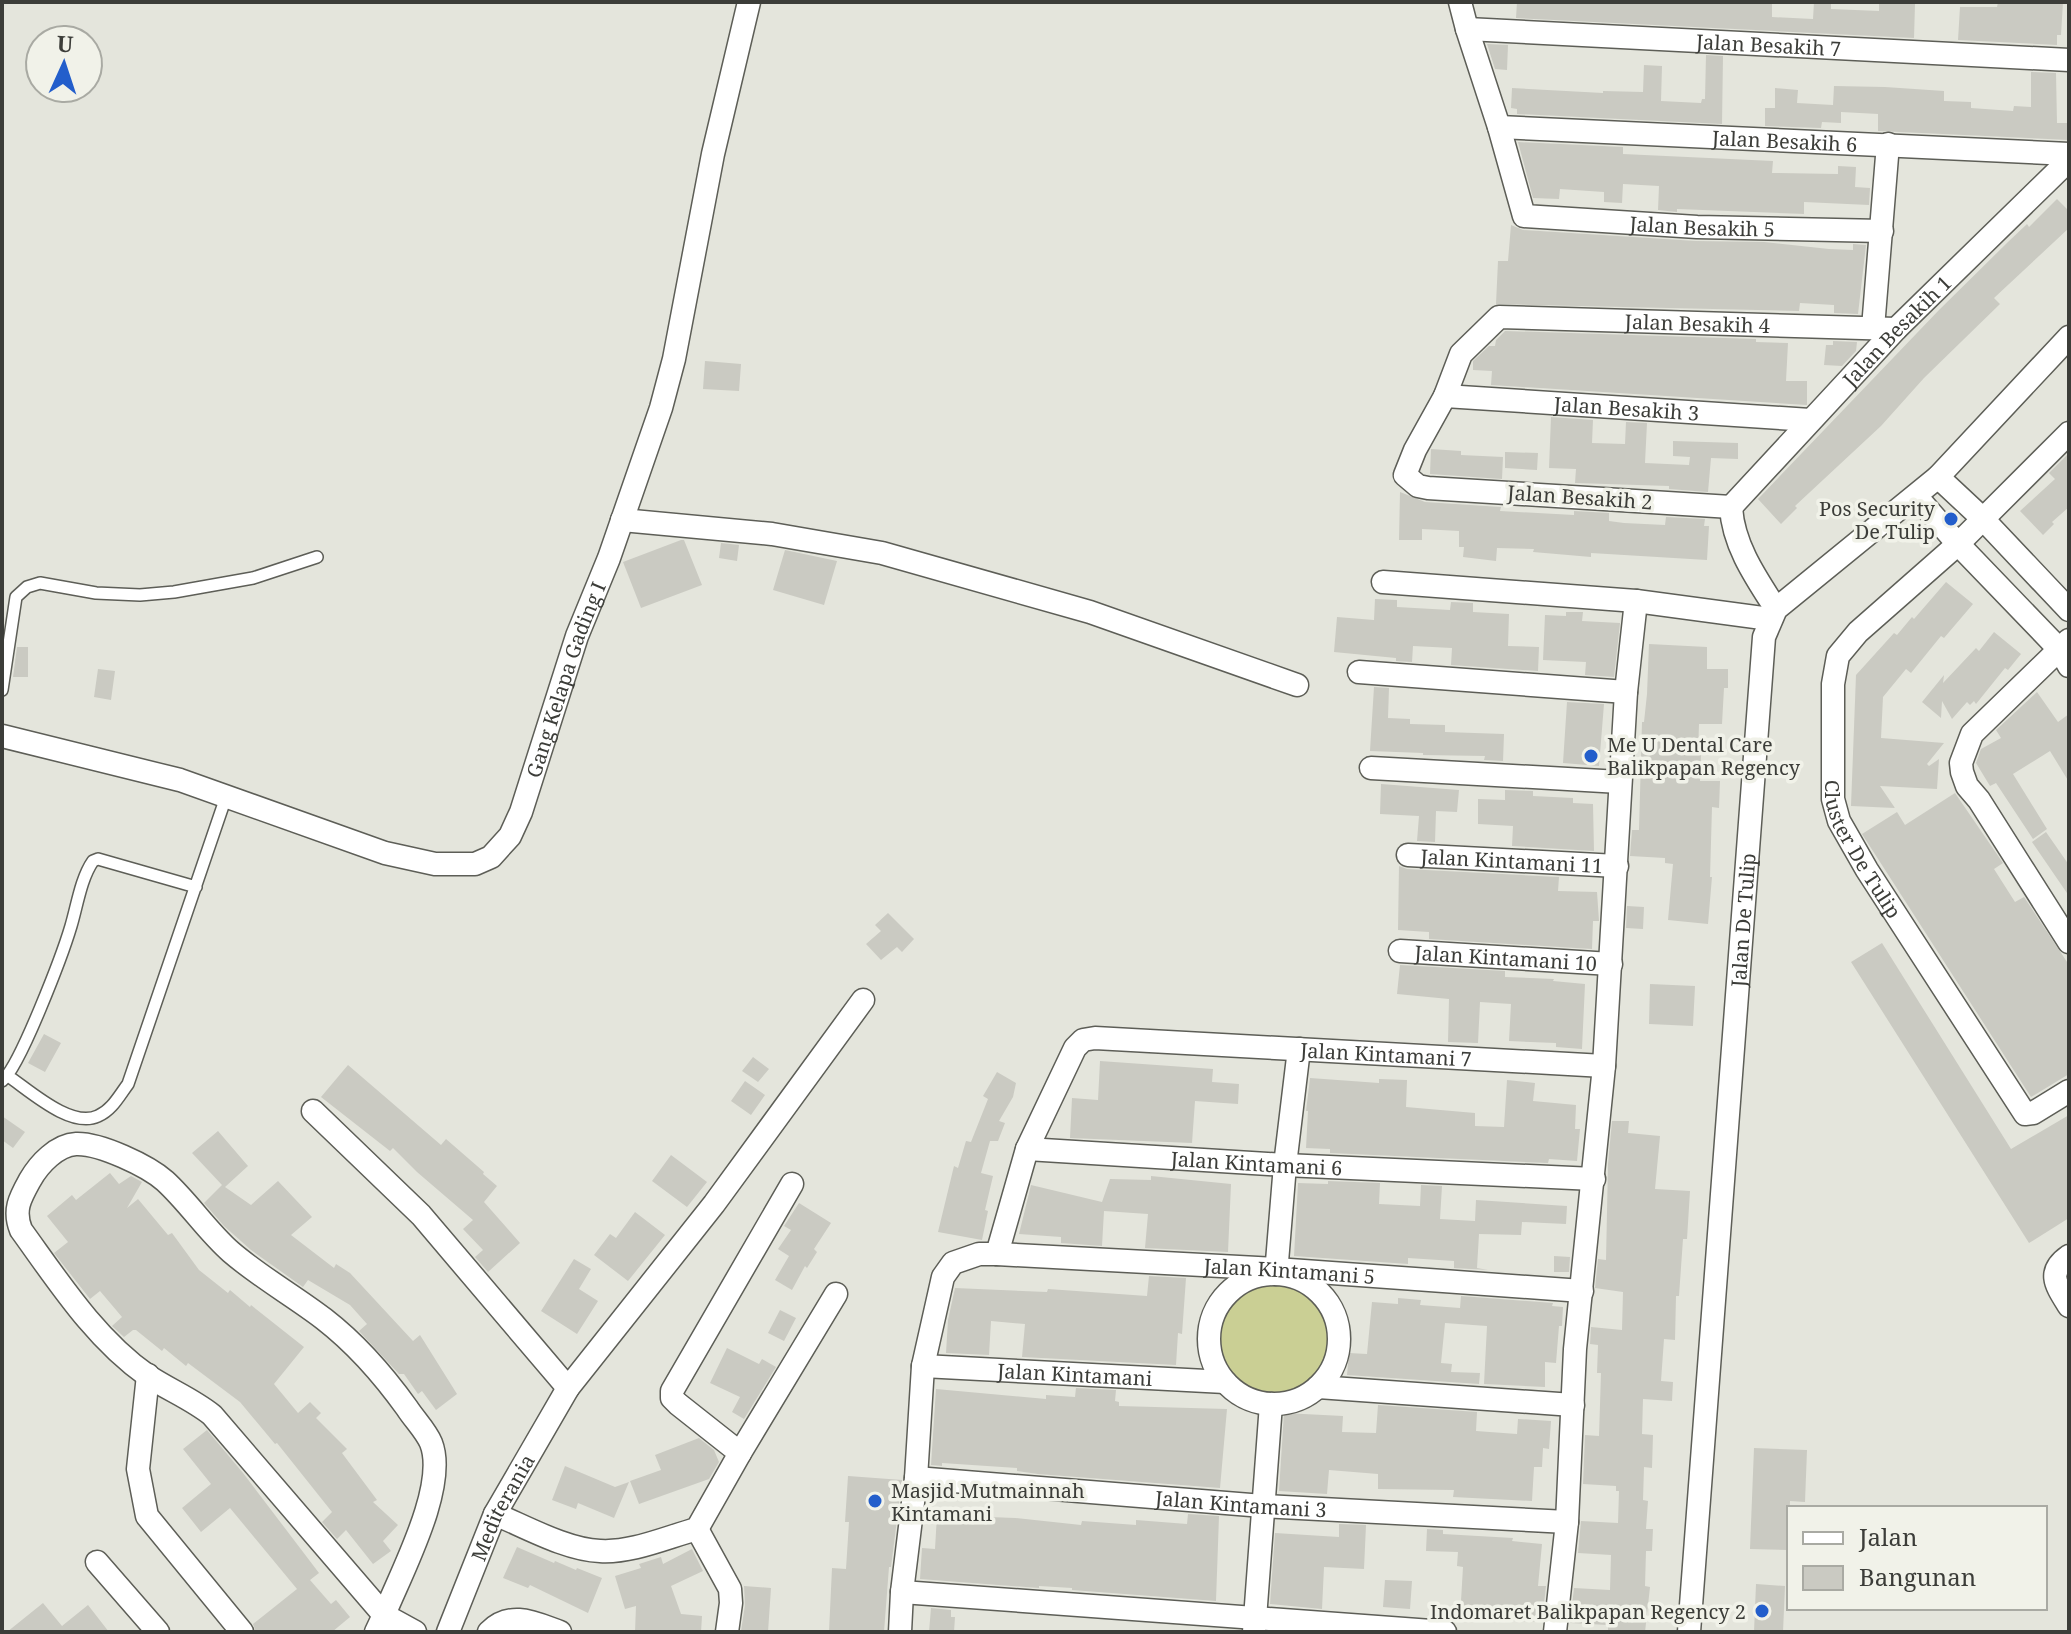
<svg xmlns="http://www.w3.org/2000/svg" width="2071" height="1634" viewBox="0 0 2071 1634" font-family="'Noto Serif',serif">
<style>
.green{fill:#cacf94}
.building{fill:#cacac2}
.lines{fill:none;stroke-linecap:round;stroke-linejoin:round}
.service-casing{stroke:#5d5e57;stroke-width:14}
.minor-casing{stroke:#5d5e57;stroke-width:25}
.service{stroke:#fff;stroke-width:11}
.minor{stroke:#fff;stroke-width:22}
.poi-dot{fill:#235ecb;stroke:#f1f2e9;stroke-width:3}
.labels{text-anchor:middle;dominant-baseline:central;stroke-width:7;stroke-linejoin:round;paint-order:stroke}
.street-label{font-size:20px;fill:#3c3d39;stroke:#f1f2e9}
.poi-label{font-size:20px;fill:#3c3d39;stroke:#f1f2e9;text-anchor:end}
</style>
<rect width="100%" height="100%" fill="#e4e5dc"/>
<path class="green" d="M1215 1337a58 58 0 1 1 116 0a58 58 0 1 1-116 0Z"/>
<path class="building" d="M1517,2H1772V17L1813,19L1814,2H1831V9L1879,11V3L1915,4L1914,38L1516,18Z
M1998,2H2063L2061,35H2057V45L1958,40L1960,7H1997Z
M1487,44L1508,45L1507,70L1495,69Z
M1706,55L1723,56L1722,124L1517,114V109L1511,108L1512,88L1603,93V91L1643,92L1644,65L1662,66L1661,101L1701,103L1702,99H1705Z
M2031,72L2056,73L2057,123H2069V140L1878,131V114L1841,112V123L1822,122L1821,128L1765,126V108H1775V88L1798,90L1797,103L1833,105L1834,86L1885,87L1944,91V101L1971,102V108L2013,111L2014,106L2031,107Z
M1518,142L1623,147V154L1773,161L1772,173L1838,174V166L1856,167L1855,187L1870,188L1869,205L1804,202V214L1677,209V212L1658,210L1659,186L1623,184L1622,203L1604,202V192L1560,189L1559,199L1533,198Z
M2057,199L2069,211V228L1994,298L2000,304L1924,378L1881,426L1795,506L1797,508L1781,524L1758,499L1939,310L2009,241L2027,224L2029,227Z
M1511,225L1523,230L1696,241L1764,242L1829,249L1853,250V244L1866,245L1858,314L1834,313V305L1800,303L1799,311L1496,304L1498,261H1508Z
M1505,331L1756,339V342L1788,343L1786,381H1807V405L1491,385L1492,371L1473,370V361L1489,346H1495L1496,340Z
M1833,341L1857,342L1856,351L1842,366L1824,365L1826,345H1833Z
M705,361L741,364L739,391L703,389Z
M1551,417L1593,420L1592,443L1625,444L1626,422L1647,423L1645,463L1689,465L1690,457L1673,456V441L1738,443V459L1711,458L1708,492L1669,489V486L1575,483L1576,469L1549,468Z
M1431,449L1461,451V455L1503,457L1502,479L1430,474Z
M1505,452L1538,453L1537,470L1505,468Z
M2069,453V507L2052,522L2054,524L2043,535L2020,511L2055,479L2049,473Z
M1400,492L1425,502L1501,507L1500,511L1574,515V511L1609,513V521L1624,523L1665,525L1666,517L1705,519L1704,526H1709L1707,560L1591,553V557L1568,555L1533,552L1534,549L1497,548L1496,561L1463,557L1464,547H1459V531L1422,529V540H1399Z
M681,540H684L702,585L641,608L623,562Z
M721,543L739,545L737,561L719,558Z
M785,550L837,561L824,605L773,590Z
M1946,582L1973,604L1944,638L1941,636L1911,673L1906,669L1883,697L1881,738L1944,743L1927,764L1929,766L1939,759L1937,789L1880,786L1895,808L1851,806L1856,675L1894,633L1897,635L1912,617L1914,619Z
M1375,599L1397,600V607L1450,610L1451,602L1473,603V612L1509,614L1508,646L1539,647L1538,671L1451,665L1452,648L1413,646L1412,662L1396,661V658L1334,652L1337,617L1374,620Z
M1566,612H1583L1582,621L1620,623L1614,677L1585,675L1586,662L1543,660L1545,615L1566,616Z
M1994,632L2021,654L2008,670L2005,668L1976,704L1974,701L1970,705L1967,702L1952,719L1942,701L1941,718L1922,702L1944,675L1943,683L1976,648L1979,651Z
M1649,644L1707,647V669H1728V688H1724L1722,724H1699L1698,754L1701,755L1700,781H1720L1719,808L1712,807L1710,877H1712L1708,924L1668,920L1673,864L1665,863V858L1630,856L1632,830H1639L1642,722H1644L1647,694Z
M17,647H28V677H13Z
M98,669L115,671L111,700L94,697Z
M1374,687L1389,688L1388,718L1410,719V724L1445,725V732L1504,734L1503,761L1484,760L1485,756L1423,755V753L1370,751Z
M2037,692L2058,722L2069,714V782L2050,751L2013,774L2047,829L2033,839L1996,783L1990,786L1976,763L1981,749L2001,738L1996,730Z
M1567,702L1604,704L1599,766L1563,763Z
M1381,784L1459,790L1457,812L1436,811L1435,842L1417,841L1419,816L1380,814Z
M1505,790L1533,791V796L1573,798V803L1593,804L1594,851L1512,846L1513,826L1478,824V799L1505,800Z
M1955,793L2003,863L1994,869L2015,902L2024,897L2069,965V1074L2031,1097L1862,834L1897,812L1905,825Z
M2046,832L2069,865V896L2032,842Z
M1399,866L1407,869L1559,877L1558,891L1597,892L1599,921H1593L1592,949L1429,939V932L1398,930Z
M1627,906L1644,907L1643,929L1626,928Z
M888,913L914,939L902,952L897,947L881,960L866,944L881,931L875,925Z
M1882,943L2011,1149L2069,1115V1218L2029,1243L1851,962Z
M1400,965L1505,971V977L1554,979L1553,981L1585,984L1582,1049L1556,1047V1043L1509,1041L1511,1004L1480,1002L1478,1043L1448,1042L1449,999L1397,994Z
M1650,984L1695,986L1693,1026L1649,1024Z
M44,1034L61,1043L45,1072L28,1063Z
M753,1057L769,1069L758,1082L742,1071Z
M1100,1061L1213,1069L1212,1082L1239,1084L1238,1104L1195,1101L1192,1143L1070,1138L1072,1098L1098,1100Z
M348,1065L441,1145L446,1139L484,1172L483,1174L497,1186L484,1202L520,1243L488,1272L475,1257L483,1250L463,1229L473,1220L417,1172L393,1148L390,1151L321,1097Z
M997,1072L1016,1083L1013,1097L999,1121L1005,1123L998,1141H990L981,1173L993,1176L985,1210L988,1211L982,1240L938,1232L954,1166L958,1168L966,1141L971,1142L988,1099L983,1096Z
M1310,1078L1379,1083V1079L1407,1080L1406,1107L1475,1113V1126L1504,1127L1507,1080L1535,1083L1533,1101L1576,1105L1575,1129H1580L1577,1161L1549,1159L1548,1163L1330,1153V1149L1306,1148L1308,1111H1306Z
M745,1081L765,1095L751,1115L731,1101Z
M2,1116L25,1132L13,1148L2,1140Z
M1612,1121H1629L1628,1133L1660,1136L1655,1189L1690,1191L1687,1239H1683L1679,1296H1676L1675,1340L1664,1339L1661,1381L1673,1382L1672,1401L1643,1399L1642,1434L1653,1435L1652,1468L1644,1467L1643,1500L1648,1501L1646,1529H1653L1652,1551H1646L1645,1586L1650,1587L1645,1632H1608V1625L1570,1623L1574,1588L1610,1590L1611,1555L1578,1553L1581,1521L1618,1523L1619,1491H1616V1486L1583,1484L1585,1435L1599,1436L1601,1373H1597L1598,1345L1590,1344L1591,1327L1622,1330L1623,1292L1595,1288L1598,1259L1606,1260L1608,1164Z
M218,1131L248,1166L225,1187L251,1205L278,1181L312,1217L291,1235L334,1268L336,1264L350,1273L413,1341L420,1335L457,1394L436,1410L422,1391L418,1394L404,1374H399L359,1331L367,1324L350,1305L308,1280L303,1287L251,1250L224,1226L204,1203L222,1185L192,1153Z
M671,1155L707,1182L687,1207L652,1181Z
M110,1173L119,1184L131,1176L142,1182L127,1208L138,1199L168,1235L172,1233L199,1270L228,1293L230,1290L250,1307L251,1305L304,1347L274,1384L298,1413L310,1402L321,1413L316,1418L347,1449L342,1453L377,1500L373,1502L398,1525L383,1541L391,1551L373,1564L346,1530L337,1539L322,1522L332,1512L277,1443L275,1444L240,1402L188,1363L186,1366L164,1348L162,1351L136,1330H133L124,1337L112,1326L122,1317L100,1291L90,1299L54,1253L68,1242L47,1216L72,1195L76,1200Z
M1151,1176L1231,1184L1228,1252L1145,1248L1148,1214L1104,1211L1102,1246L1061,1243V1237L1019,1234L1031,1185L1102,1202L1110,1179L1151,1180Z
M1328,1181L1380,1183L1379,1204L1420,1206L1421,1185L1442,1186L1440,1219L1475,1221L1476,1200L1567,1206L1566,1224L1522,1222L1521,1235L1479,1234L1477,1268L1488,1270L1454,1268V1261L1408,1258V1264L1294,1256L1298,1183L1328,1184Z
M799,1203L831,1223L814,1249L817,1252L807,1268L805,1266L792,1290L775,1280L789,1256L778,1249L791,1230L784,1226Z
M635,1212L665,1235L628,1281L594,1255L610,1234L616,1238Z
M1554,1256L1570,1257L1569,1272H1554Z
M574,1259L591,1269L579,1289L598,1301L577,1334L541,1311Z
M1149,1276L1186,1278L1182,1334L1178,1333L1176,1365L1022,1357L1025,1324L991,1321L989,1355L946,1353L948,1320L955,1288L1047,1292L1048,1289L1147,1296Z
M1461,1296L1553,1303L1552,1306L1563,1307L1562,1326H1559L1556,1363L1545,1362V1387L1484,1384L1487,1326L1445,1323L1441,1363L1452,1364L1451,1372L1480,1373L1479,1384L1347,1375L1349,1353L1367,1354L1372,1302L1398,1304V1298L1421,1300L1420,1305L1460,1308Z
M780,1310L796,1318L784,1341L768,1333Z
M727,1348L759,1364L762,1359L776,1367L744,1419L732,1412L740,1397L710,1383Z
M1076,1388L1116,1390L1115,1401L1119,1402V1406L1227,1409L1220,1488L1038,1474L1017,1471V1468L942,1463V1466L931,1465L936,1389L1046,1399V1395L1075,1397Z
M1378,1405L1477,1412L1476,1431L1517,1434L1518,1419L1551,1421L1549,1449L1543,1448L1542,1467H1534L1532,1501L1453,1497L1454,1490L1378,1489V1474L1329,1470L1327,1494L1279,1491L1284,1413L1343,1416L1342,1432L1376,1433Z
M207,1430L243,1473L319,1573L310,1580L331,1604L336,1600L350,1617L332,1632H256L253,1624L297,1589L230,1508L201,1532L182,1508L211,1484L183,1449Z
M699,1438L714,1450L719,1462L709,1479L639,1504L630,1481L661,1470L655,1455Z
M1754,1448L1807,1450L1805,1502L1790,1501L1788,1550L1750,1549Z
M565,1466L615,1487L629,1482L614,1518L578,1503L576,1509L552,1500Z
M848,1476L902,1480L891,1567H889L884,1632H829L832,1568L846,1569L849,1522H845Z
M1188,1514L1219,1516L1216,1601L1072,1590V1588L1039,1586V1588L920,1579L922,1548L935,1549L937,1515L1015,1518L1081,1525L1082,1521L1136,1525V1520L1187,1524Z
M1339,1524L1366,1525L1364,1569L1324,1567L1322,1609L1270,1604L1275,1533L1339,1537Z
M1427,1529L1443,1530V1534L1513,1538L1512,1541L1542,1544L1538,1586H1546L1542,1622L1460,1618L1463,1567L1457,1566L1458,1552L1426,1551Z
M517,1547L554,1563L555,1561L576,1570L577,1568L602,1578L588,1613L530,1585L528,1588L503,1578Z
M692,1549L703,1571L671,1586L681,1614L702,1616L701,1632H635L636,1606L625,1609L615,1576L641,1568L639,1564L661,1557L663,1564Z
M1385,1580L1412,1581L1410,1609L1383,1607Z
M1756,1584L1785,1586L1783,1632H1754Z
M744,1586L771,1588L768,1632L741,1631L745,1605Z
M43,1603L62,1626L88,1605L109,1632H7Z
M931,1608L951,1610V1617H955L954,1632H929Z"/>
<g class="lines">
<defs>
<path id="service" d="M2,690L16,597L27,587L40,583L96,593L140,595L174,592L253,578L317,557
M8,1076C29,1090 71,1129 98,1116C112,1110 119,1096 128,1084L226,797
M2,1081C20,1067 63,953 71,926C77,906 81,878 93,861L98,859L196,887"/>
<g id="minor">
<path id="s1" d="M1460,2L1467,29L1499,127L1524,216L1697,227L1882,231"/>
<path id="s2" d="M1467,29L2069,60"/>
<path id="s3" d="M1499,127L2069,154"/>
<path d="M1873,328L1888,144"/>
<path id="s4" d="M1445,396L1810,420"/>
<path id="s5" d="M2069,433L1958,544L1858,632L1838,656L1833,684V799L1839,821L1867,870L2025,1114L2033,1113L2069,1091"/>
<path d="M1938,477L1983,519L2069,610"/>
<path d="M1916,496L1958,544L2060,650L2069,666"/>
<path id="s6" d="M1731,507L1428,488L1418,486L1405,475L1415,450L1445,396L1461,354L1499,317L1896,329"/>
<path id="s7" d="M1731,507L1896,329L2069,160"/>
<path d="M1731,507C1733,545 1756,578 1776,609"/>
<path d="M622,520L772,534L882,553L1090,612L1297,685"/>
<path d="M1383,582L1636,601L1770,619"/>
<path d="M2069,640L1972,734L1961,763L1962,772L1967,786L1979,800L2069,942"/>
<path d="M1359,672L1626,692"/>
<path id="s8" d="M2,736L180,780L385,853L435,864H475L491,857L510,836L521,812L577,636L609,558L661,408L674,359L713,154L749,2"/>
<path d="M1371,768L1620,782"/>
<path id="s9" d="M1408,855L1617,866"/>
<path id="s10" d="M1400,951L1611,964"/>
<path d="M313,1111L421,1215L568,1388L714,1204L863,1000"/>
<path id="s11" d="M1027,1149L1285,1165L1594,1179"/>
<path id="s12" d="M997,1254L1027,1149L1075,1048L1083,1040L1095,1038L1604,1066"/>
<path d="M2069,1256C2046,1272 2056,1285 2069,1306"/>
<path d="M1276,1274L1285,1165L1299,1049"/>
<circle cx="1274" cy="1339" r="65"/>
<path id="s13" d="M923,1366L1225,1382"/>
<path d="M148,1375L138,1469L147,1516L242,1632"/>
<path d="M1318,1387L1573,1405"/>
<path d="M740,1453L836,1294"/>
<path id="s14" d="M916,1478L1263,1506L1567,1522"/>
<path d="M495,1514C526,1527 567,1550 600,1551C632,1553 667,1537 697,1529L740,1453L678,1404L672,1398V1391L792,1184"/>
<path d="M697,1529L730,1589L731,1603L727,1632"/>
<path d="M97,1562L158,1632"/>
<path d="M902,1592L1445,1632"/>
<path d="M376,1632L384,1615C401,1573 448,1486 431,1443C426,1431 414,1419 407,1408C384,1376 355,1343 324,1319C294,1296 260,1277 231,1252C207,1231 189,1203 165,1181C148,1166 100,1143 76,1144C57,1145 39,1164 30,1180C20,1198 13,1210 21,1230C58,1281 95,1339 148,1376C169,1390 192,1399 212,1415L384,1615L415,1632"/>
<path id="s15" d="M448,1632L495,1514L568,1388"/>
<path d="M489,1632C511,1610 535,1623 560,1632"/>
<path id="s16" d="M900,1632L902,1592L916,1478L923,1366L943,1277L953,1263L979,1254H997L1276,1269L1582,1291"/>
<path d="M1254,1632L1271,1404"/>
<path d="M1555,1632L1567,1522L1575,1349L1604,1066L1626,692L1636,601"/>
<path id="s17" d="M1689,1632L1764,637L1776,609L1938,477L2069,337"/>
</g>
</defs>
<use href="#service" class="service-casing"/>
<use href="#minor" class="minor-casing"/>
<use href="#service" class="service"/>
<use href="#minor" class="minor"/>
</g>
<g class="poi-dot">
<circle cx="1951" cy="519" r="8"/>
<circle cx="1591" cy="756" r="8"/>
<circle cx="875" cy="1501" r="8"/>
<circle cx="1762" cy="1611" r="8"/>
</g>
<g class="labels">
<g class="street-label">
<text stroke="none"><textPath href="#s2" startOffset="302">Jalan Besakih 7</textPath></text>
<text stroke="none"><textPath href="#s3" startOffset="286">Jalan Besakih 6</textPath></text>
<text stroke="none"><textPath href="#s1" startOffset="402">Jalan Besakih 5</textPath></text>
<text stroke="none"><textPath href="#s6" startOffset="716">Jalan Besakih 4</textPath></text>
<text stroke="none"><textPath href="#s7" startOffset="242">Jalan Besakih 1</textPath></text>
<text stroke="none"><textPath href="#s4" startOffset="182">Jalan Besakih 3</textPath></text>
<text transform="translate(1580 497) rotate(4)">Jalan Besakih 2</text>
<text stroke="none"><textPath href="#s8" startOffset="704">Gang Kelapa Gading I</textPath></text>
<text stroke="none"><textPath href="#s5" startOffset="522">Cluster De Tulip</textPath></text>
<text stroke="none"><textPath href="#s9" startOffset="104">Jalan Kintamani 11</textPath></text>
<text stroke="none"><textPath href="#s17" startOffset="714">Jalan De Tulip</textPath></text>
<text stroke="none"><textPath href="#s10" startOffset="106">Jalan Kintamani 10</textPath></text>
<text stroke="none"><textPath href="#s12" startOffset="536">Jalan Kintamani 7</textPath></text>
<text stroke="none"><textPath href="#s11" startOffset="230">Jalan Kintamani 6</textPath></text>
<text stroke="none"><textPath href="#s16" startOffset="714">Jalan Kintamani 5</textPath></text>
<text stroke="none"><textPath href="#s13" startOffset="152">Jalan Kintamani</textPath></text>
<text stroke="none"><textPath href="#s14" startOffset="326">Jalan Kintamani 3</textPath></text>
<text stroke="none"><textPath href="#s15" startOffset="136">Mediterania</textPath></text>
</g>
<g class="poi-label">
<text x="1935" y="508">Pos Security<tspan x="1935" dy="23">De Tulip</tspan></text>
<text x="1607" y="744" text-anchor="start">Me U Dental Care<tspan x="1607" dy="23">Balikpapan Regency</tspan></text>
<text x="891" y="1490" text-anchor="start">Masjid Mutmainnah<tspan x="891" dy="23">Kintamani</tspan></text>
<text x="1746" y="1611">Indomaret Balikpapan Regency 2</text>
</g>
</g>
<rect width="2071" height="1634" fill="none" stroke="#3c3d39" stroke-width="8"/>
<rect x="1787" y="1506" width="260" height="104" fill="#f1f2e9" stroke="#a9aaa3" stroke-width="2"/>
<rect x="1803" y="1532" width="40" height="12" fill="#ffffff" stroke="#a9aaa3" stroke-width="2"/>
<text x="1859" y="1546" font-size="24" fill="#3c3d39">Jalan</text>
<rect x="1803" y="1566" width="40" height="24" fill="#cacac2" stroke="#a9aaa3" stroke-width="2"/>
<text x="1859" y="1586" font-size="24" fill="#3c3d39">Bangunan</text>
<g transform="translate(64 64) rotate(3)"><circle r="38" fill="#f1f2e9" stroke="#a9aaa3" stroke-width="2"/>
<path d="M0-6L14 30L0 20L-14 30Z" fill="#235ecb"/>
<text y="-12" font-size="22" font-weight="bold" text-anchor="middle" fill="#3c3d39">U</text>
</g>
</svg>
